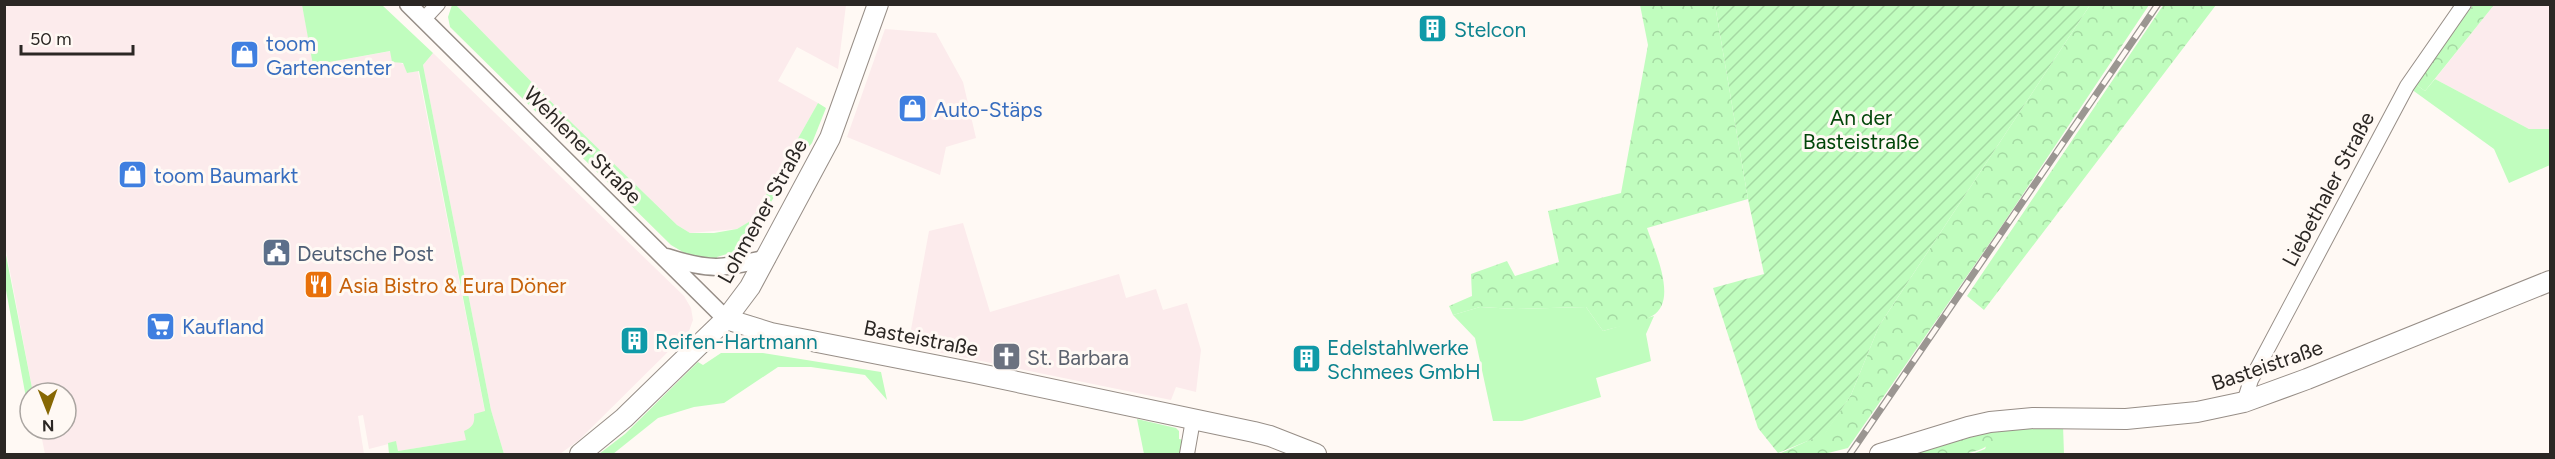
<svg xmlns="http://www.w3.org/2000/svg" width="2555" height="459" viewBox="0 0 2555 459" font-family="Figtree,sans-serif">
<style>
.commercial{fill:#fcebec}
.education{fill:#fcebed}
.grass{fill:#c0fdbe}
.forest{fill:url(#forest-crowns)}
.garden{fill:url(#garden-furrows)}
.lines{fill:none;stroke-linecap:round;stroke-linejoin:round}
.minor-casing{stroke:#978e87;stroke-width:16}
.tertiary-casing{stroke:#978e87;stroke-width:19}
.secondary-casing{stroke:#978e87;stroke-width:22}
.minor{stroke:#fff;stroke-width:14}
.tertiary{stroke:#fff;stroke-width:16}
.secondary{stroke:#fff;stroke-width:20}
.rail-casing{stroke:#9b9692;stroke-width:7}
.rail{stroke:#fff9f4;stroke-width:4.5;stroke-dasharray:14;stroke-linecap:butt}
.labels{text-anchor:middle;dominant-baseline:central;stroke-width:6;stroke-linejoin:round;paint-order:stroke}
.culture-label{font-size:21px;fill:#0d838f;stroke:#fff9f4;text-anchor:start}
.shop-label{font-size:21px;fill:#366cbe;stroke:#fff9f4;text-anchor:start}
.park-label{font-size:21px;fill:#014609;stroke:#fff9f4}
.street-label{font-size:21px;fill:#2b2724;stroke:#fff9f4}
.service-label{font-size:21px;fill:#4e5e75;stroke:#fff9f4;text-anchor:start}
.food-label{font-size:21px;fill:#c56008;stroke:#fff9f4;text-anchor:start}
.worship-label{font-size:21px;fill:#5b616d;stroke:#fff9f4;text-anchor:start}
</style>
<defs>
<pattern id="forest-crowns" width="20" height="18" patternUnits="userSpaceOnUse" patternTransform="scale(1.5)"><rect width="20" height="18" fill="#c0fdbe"/><path d="M2 6a3 3 0 1 1 6 0M12 15a3 3 0 1 1 6 0" fill="none" stroke="#a5d9a3"/></pattern>
<pattern id="garden-furrows" width="10" height="10" patternUnits="userSpaceOnUse" patternTransform="scale(1.5)"><rect width="10" height="10" fill="#c0fdbe"/><path d="M-1 1l2-2M0 10L10 0M9 11l2-2" fill="none" stroke="#a5d9a3"/></pattern>
</defs>
<rect width="100%" height="100%" fill="#fff9f4"/>
<path class="commercial" d="M13,4L302,5L314,65L391,51L398,62L405,65L407,73L418,71L485,412L475,421L466,440L398,451L396,442L369,449L363,415L358,416L364,454H45L40,429H66V393H33L5,245L4,8Z
M456,5H846L838,69L797,47L778,81L818,103L752,220L737,229L690,233L677,225L572,123Z
M885,29L936,33L963,82L976,138L946,147L940,175L847,137Z
M433,53L684,296L691,308L693,320L689,331L579,440L560,454H504L491,410L423,65Z
M963,223L990,312L1119,274L1126,298L1156,289L1163,310L1187,303L1201,350L1196,392L1176,387L1171,400L908,346L929,231Z"/>
<path class="education" d="M2494,5H2550V129H2529L2435,79Z"/>
<path class="grass" d="M302,5H382L433,53L423,65L491,410L504,454H389L388,443L396,441L398,451L466,440L464,431C473,427 475,423 474,414L485,411L419,71L407,73L403,63L392,62L390,51L313,65Z
M452,5H456L572,123L677,225L690,233H714L737,229L752,220L818,103L826,108L812,143L795,163L747,241L740,250L717,257V262L688,255L671,245L450,27L448,17Z
M2435,79L2529,129H2550V165L2509,183L2494,149L2411,89L2415,84L2425,91Z
M4,245L33,393H30V419L5,285Z
M1480,307L1516,309L1586,307L1603,331L1654,316L1646,334L1651,361L1596,378L1601,397L1522,421H1493L1475,338L1453,315Z
M721,353H763L881,372L887,400L865,375L811,367H778L724,403L694,407L658,418L613,454H599L625,434L698,362L703,365Z
M1137,419L1176,428L1179,431V439L1184,440L1182,454H1144Z
M2063,425L2064,454H1972L1985,449L1993,429Z"/>
<path class="forest" d="M2164,4L2216,5L1984,310L1967,296Z
M1640,5H1715L1748,199L1647,228C1654,250 1679,301 1652,316C1639,324 1618,326 1603,331L1586,307L1516,309L1480,307L1453,315L1449,306L1472,296L1471,274L1507,261L1515,276L1559,262L1548,211L1621,193L1648,45Z
M2090,5H2149L2005,221L1848,448L1824,454H1779L1825,433L1851,395L1879,326Z
M2473,5H2494L2425,91L2415,84Z
M1993,429V442C1972,459 1944,454 1918,454L1920,452Z"/>
<path class="garden" d="M1715,5H2090L1879,326L1851,395L1825,434L1778,453L1758,428L1713,288L1764,274L1748,199Z"/>
<g class="lines">
<defs>
<path id="minor" d="M424,19L438,4
M2244,402L2251,380L2407,86L2464,4
M1187,454L1193,420"/>
<path id="tertiary" d="M408,4L726,319
M667,257C710,271 723,269 767,258"/>
<path id="secondary" d="M726,319L771,333L975,373L1254,432L1270,436L1316,454
M580,454L624,418L698,346L726,319L750,287L830,138L878,4
M1880,454L1968,427L1990,422L2033,418L2126,419L2197,412L2244,402L2307,379L2550,281"/>
</defs>
<use href="#minor" class="minor-casing"/>
<use href="#tertiary" class="tertiary-casing"/>
<use href="#secondary" class="secondary-casing"/>
<use href="#minor" class="minor"/>
<use href="#tertiary" class="tertiary"/>
<use href="#secondary" class="secondary"/>
<defs>
<path id="rail" d="M1850,454L2158,4"/>
</defs>
<use href="#rail" class="rail-casing"/>
<use href="#rail" class="rail"/>
</g>
<defs>
<symbol id="building-square" viewBox="-11 -11 22 22"><rect x="-9" y="-9" width="18" height="18" rx="4" fill="#0f9aa8" stroke="#fff9f4"/><path d="M-4-6H4V6H1V3H-1V6H-4ZM-2.5-4.3h1.7v1.8h-1.7ZM.8-4.3h1.7v1.8H.8ZM-2.5-1h1.7V.8h-1.7ZM.8-1h1.7V.8H.8Z" fill="#fff"/></symbol>
<symbol id="shop-square" viewBox="-11 -11 22 22"><rect x="-9" y="-9" width="18" height="18" rx="4" fill="#3f7fe0" stroke="#fff9f4"/><path d="M-5-2.5h2.3a2.7 3.5 0 0 1 5.4 0H5L5.5 6h-11ZM-1.5-2.5h3a1.5 2.3 0 0 0-3 0Z" fill="#fff"/></symbol>
<symbol id="civic-square" viewBox="-11 -11 22 22"><rect x="-9" y="-9" width="18" height="18" rx="4" fill="#5c6f8a" stroke="#fff9f4"/><path d="M-.6-6.5H3V-4.5H.6V-3L4-1V1h2V6H-6V1h2V-1L-.6-3ZM-1.2 2.5V6h2.4V2.5Z" fill="#fff"/></symbol>
<symbol id="restaurant-square" viewBox="-11 -11 22 22"><rect x="-9" y="-9" width="18" height="18" rx="4" fill="#e8710a" stroke="#fff9f4"/><path d="M-5-6h1v4h1v-4h1v4h1v-4h1v5L-1.5 .5V6h-2V.5L-5-1ZM5-6V6H3V1.5H1.5Q1.5-4 5-6Z" fill="#fff"/></symbol>
<symbol id="supermarket-square" viewBox="-11 -11 22 22"><rect x="-9" y="-9" width="18" height="18" rx="4" fill="#3f7fe0" stroke="#fff9f4"/><path d="M-6-5.5h2.5l.6 2H6L4.5 2H-2.5L-4.4-4H-6ZM-1.5 3.2a1.3 1.3 0 1 0 .1 0ZM3 3.2a1.3 1.3 0 1 0 .1 0Z" fill="#fff"/></symbol>
<symbol id="church-square" viewBox="-11 -11 22 22"><rect x="-9" y="-9" width="18" height="18" rx="4" fill="#6b7280" stroke="#fff9f4"/><path d="M-1.2-6h2.4v3.5h3.3v2.4h-3.3V6h-2.4V-.1h-3.3v-2.4h3.3Z" fill="#fff"/></symbol>
</defs>
<g fill-rule="evenodd">
<use href="#building-square" x="1416" y="12" width="33" height="33"/>
<use href="#shop-square" x="228" y="38" width="33" height="33"/>
<use href="#shop-square" x="896" y="92" width="33" height="33"/>
<use href="#shop-square" x="116" y="158" width="33" height="33"/>
<use href="#civic-square" x="260" y="236" width="33" height="33"/>
<use href="#restaurant-square" x="302" y="268" width="33" height="33"/>
<use href="#supermarket-square" x="144" y="310" width="33" height="33"/>
<use href="#building-square" x="618" y="324" width="33" height="33"/>
<use href="#church-square" x="990" y="340" width="33" height="33"/>
<use href="#building-square" x="1290" y="342" width="33" height="33"/>
</g>
<g class="labels">
<g class="culture-label">
<text x="1454" y="29">Stelcon</text>
<text x="655" y="341">Reifen-Hartmann</text>
<text x="1327" y="347">Edelstahlwerke<tspan x="1327" dy="24">Schmees GmbH</tspan></text>
</g>
<g class="shop-label">
<text x="266" y="43">toom<tspan x="266" dy="24">Gartencenter</tspan></text>
<text x="934" y="109">Auto-Stäps</text>
<text x="154" y="175">toom Baumarkt</text>
<text x="182" y="326">Kaufland</text>
</g>
<g class="park-label">
<text x="1861" y="117">An der<tspan x="1861" dy="24">Basteistraße</tspan></text>
</g>
<g class="street-label">
<text transform="translate(583 145) rotate(45)">Wehlener Straße</text>
<text transform="translate(2328 189) rotate(-62)">Liebethaler Straße</text>
<text transform="translate(762 211) rotate(-61)">Lohmener Straße</text>
<text transform="translate(921 338) rotate(11)">Basteistraße</text>
<text transform="translate(2267 365) rotate(-19)">Basteistraße</text>
</g>
<g class="service-label">
<text x="297" y="253">Deutsche Post</text>
</g>
<g class="food-label">
<text x="339" y="285">Asia Bistro &amp; Eura Döner</text>
</g>
<g class="worship-label">
<text x="1027" y="357">St. Barbara</text>
</g>
</g>
<rect width="2555" height="459" fill="none" stroke="#2b2724" stroke-width="12"/>
<g transform="translate(48 411) rotate(179)"><circle r="28" fill="#fff9f4" stroke="#aaa5a1" stroke-width="1.5"/>
<path d="M0-4.5L10 22L0 15L-10 22Z" fill="#876804"/>
<text y="-9" font-size="16" font-weight="bold" text-anchor="middle" fill="#2b2724">N</text>
</g>
<path d="M21 45v9h112v-9" fill="none" stroke="#2b2724" stroke-width="3"/>
<text x="30" y="45" font-size="18" fill="#2b2724" stroke="#fff9f4" stroke-width="4.5" paint-order="stroke">50 m</text>
</svg>
